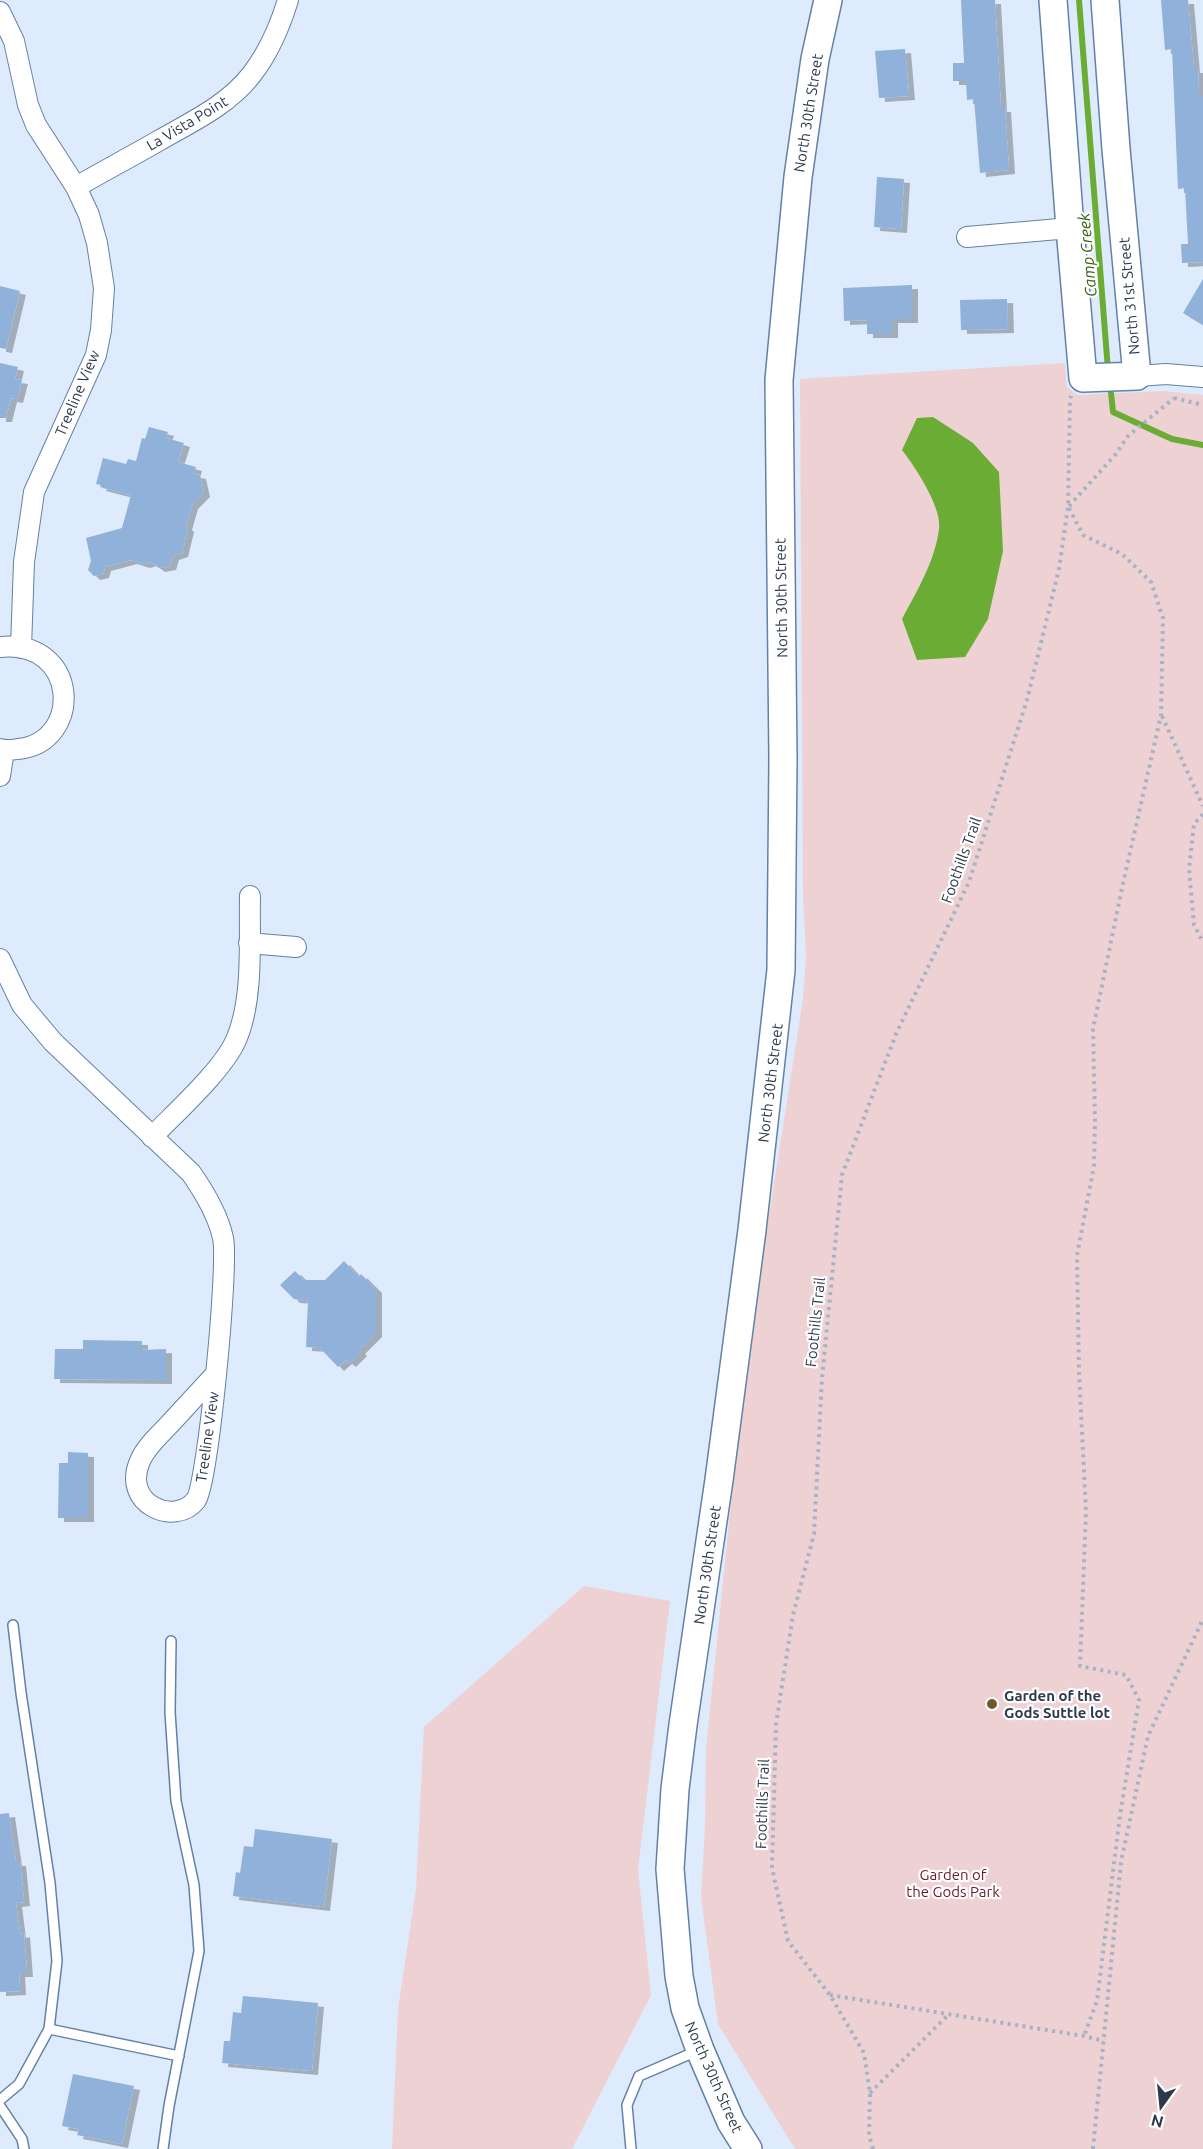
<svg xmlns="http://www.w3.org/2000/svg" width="1203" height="2149" viewBox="0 0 1203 2149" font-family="Ubuntu,sans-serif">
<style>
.green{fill:#eed1d3}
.water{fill:#6bad34}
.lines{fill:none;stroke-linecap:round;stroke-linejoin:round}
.stream{stroke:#6bad34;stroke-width:6}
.building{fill:#90b1d9;filter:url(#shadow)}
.lane-casing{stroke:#6281a7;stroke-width:12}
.street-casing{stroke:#6281a7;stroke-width:22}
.secondary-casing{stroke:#6281a7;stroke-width:30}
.path{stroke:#a6b3c4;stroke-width:4;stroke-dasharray:3 4.5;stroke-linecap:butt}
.lane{stroke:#fff;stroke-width:9}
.street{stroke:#fff;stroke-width:20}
.secondary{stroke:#fff;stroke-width:27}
.poi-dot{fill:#75562b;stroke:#fff;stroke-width:2}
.labels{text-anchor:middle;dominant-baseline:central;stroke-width:4.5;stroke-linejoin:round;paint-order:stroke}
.street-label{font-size:15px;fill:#2d3a4b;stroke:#fff}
.poi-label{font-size:15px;font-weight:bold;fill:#2d3a4b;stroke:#fff;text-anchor:start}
.park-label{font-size:15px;fill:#6c1829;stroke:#fff}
.water-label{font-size:16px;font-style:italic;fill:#386211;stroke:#fff}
</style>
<defs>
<filter id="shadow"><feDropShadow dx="6" dy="4" stdDeviation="0" flood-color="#0004"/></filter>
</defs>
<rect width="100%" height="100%" fill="#deebfc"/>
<path class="green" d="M1065,363L1067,387L1077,395L1164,391L1203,395V2149H795L718,2024L701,1897L705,1826L706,1749L744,1375L803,999L806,958L803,894L800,379Z
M584,1586L670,1601L638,1870L651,1995L572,2149H392L398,2009L416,1889L424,1727Z"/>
<path class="water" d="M933,417L973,443L999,472L1003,551L988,619L965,657L917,660L902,619C917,591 935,561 939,529C942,507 915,467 902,450L917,418Z"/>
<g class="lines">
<path class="stream" d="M1079,0L1108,370
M1110,383L1113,412L1172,439L1203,445"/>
</g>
<path class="building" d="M961,0H995L1001,108H1005L1009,170L980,173L974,99L967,100L966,81H953V63H964Z
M1161,0H1188L1194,69H1198L1199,96H1203V262L1182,263L1181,244H1188L1185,188L1178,189L1172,49L1165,50Z
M905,49L909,96L879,98L875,51Z
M877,177L904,179L901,229L874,227Z
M1203,279V325L1183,313Z
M912,285V319H892V334H867V320L844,321L843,288Z
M0,286L20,291L6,349L0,348Z
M1007,299L1008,329L961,330L960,300Z
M0,363L18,367L15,379L22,380L17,399L11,398L6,418H0Z
M149,427L168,432L166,438L184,443L178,462L196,467L194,474L200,475L204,493L192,505L186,526L188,528L182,553L173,556L170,566L159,568L151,562L144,564L131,560L105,567L103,574L94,576L88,570L91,561L86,538L122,528L131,495L100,487L101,485L96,484L103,458L126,464L128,459L136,461L142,438L145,439Z
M344,1261L359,1277L361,1274L376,1289V1333L359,1350L361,1352L350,1363L346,1360L338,1367L320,1348L306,1347L308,1300L294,1299L280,1285L295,1271L304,1280H325Z
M83,1340L142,1341V1350L166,1349V1380L54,1379L55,1349H83Z
M68,1452L88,1453V1518H58L59,1463H68Z
M9,1813L16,1862H20L24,1902L16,1903L20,1934L24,1933L27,1973H19L20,1991L0,1992V1814Z
M255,1829L332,1839L324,1907L233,1896L236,1872L240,1873L244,1846L253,1847Z
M243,1996L318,2003L312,2071L222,2063L224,2041H230L233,2012L241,2013Z
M73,2074L134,2086L122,2144L77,2135L79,2129L62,2126Z"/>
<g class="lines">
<defs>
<path id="lane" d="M49,2029L179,2056
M0,2100L19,2084L49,2029L57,1961L50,1883L21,1693L13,1625
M0,2106L22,2139L24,2149
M163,2149L169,2106L199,1951L194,1885L176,1801L170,1712L171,1641
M631,2149L627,2105L639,2076L697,2051"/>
<path id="street" d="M0,12L14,41L28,105L36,125L76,187L89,215L97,243L104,288L101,330L96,355L34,492L24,562L21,648
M76,187C104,171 132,156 160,140C193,121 228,105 252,74C269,52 280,26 288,0
M967,237L1070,228
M1137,376L1166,374L1203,377
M0,647C80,639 83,743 18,749C12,750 6,751 0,749
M0,776L4,750
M249,943L296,947
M0,959L22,1005L53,1042L191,1173C205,1193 218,1215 223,1238C229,1264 208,1483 196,1500C175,1527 121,1504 140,1461C145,1449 156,1438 165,1429C182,1411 198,1393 215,1375
M152,1137C176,1112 223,1070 236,1040C254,999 249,940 250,896"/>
<path id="secondary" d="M1053,0L1070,228L1083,378L1137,376L1116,149L1105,0
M748,2149L731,2122L700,2050L685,2008L679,1976L670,1869L675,1789L683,1725L719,1480L752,1230L781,970L783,759L779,380L798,177L815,59L828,0"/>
</defs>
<use href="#lane" class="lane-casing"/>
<use href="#street" class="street-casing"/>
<use href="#secondary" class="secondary-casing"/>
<path class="path" d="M1174,398L1203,405
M1069,506L1115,455L1128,436L1174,398
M1069,508L1083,535L1122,554L1151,582L1163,618L1161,715L1122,888L1093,1029L1095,1120L1094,1166L1077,1255L1079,1372L1086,1511L1080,1666L1126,1675L1139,1700L1120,1815L1097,2001L1084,2036
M1162,716L1203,806
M1203,814L1194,824L1189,869L1194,925L1203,942
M830,1995L1084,2036L1104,2041
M870,2093L948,2015
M873,2149L869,2135L870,2093L864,2053L830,1995L788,1941L772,1868L776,1724L793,1615L814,1534L822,1378L842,1175L896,1034L969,882L1027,700L1059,569L1068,507L1070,400L1071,396
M1093,2149L1121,1862L1148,1736L1203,1619"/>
<use href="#lane" class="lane"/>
<use href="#street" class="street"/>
<use href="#secondary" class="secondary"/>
</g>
<circle class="poi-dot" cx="992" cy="1704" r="6"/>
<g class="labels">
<g class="street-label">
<text transform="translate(808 113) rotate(-81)">North 30th Street</text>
<text transform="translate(187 123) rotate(-31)">La Vista Point</text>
<text transform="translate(1129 296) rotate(-95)">North 31st Street</text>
<text transform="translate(77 393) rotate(-67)">Treeline View</text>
<text transform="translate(781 598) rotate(-91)">North 30th Street</text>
<text transform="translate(961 860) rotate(-70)">Foothills Trail</text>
<text transform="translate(770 1083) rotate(-83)">North 30th Street</text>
<text transform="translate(815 1322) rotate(-84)">Foothills Trail</text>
<text transform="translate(207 1437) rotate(-82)">Treeline View</text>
<text transform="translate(707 1565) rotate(-82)">North 30th Street</text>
<text transform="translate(762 1804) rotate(-88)">Foothills Trail</text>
<text transform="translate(714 2077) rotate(66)">North 30th Street</text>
</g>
<g class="poi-label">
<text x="1004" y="1695">Garden of the<tspan x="1004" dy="17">Gods Suttle lot</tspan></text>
</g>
<g class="park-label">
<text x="953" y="1874">Garden of<tspan x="953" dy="17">the Gods Park</tspan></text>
</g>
<g class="water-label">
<text transform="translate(1087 255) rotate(-95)">Camp Creek</text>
</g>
</g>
<g transform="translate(1161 2107) rotate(195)" stroke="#ffffff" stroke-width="4.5" paint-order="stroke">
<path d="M0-4.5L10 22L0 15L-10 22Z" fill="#2d3a4b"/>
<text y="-9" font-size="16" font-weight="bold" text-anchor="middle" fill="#2d3a4b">N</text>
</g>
</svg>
